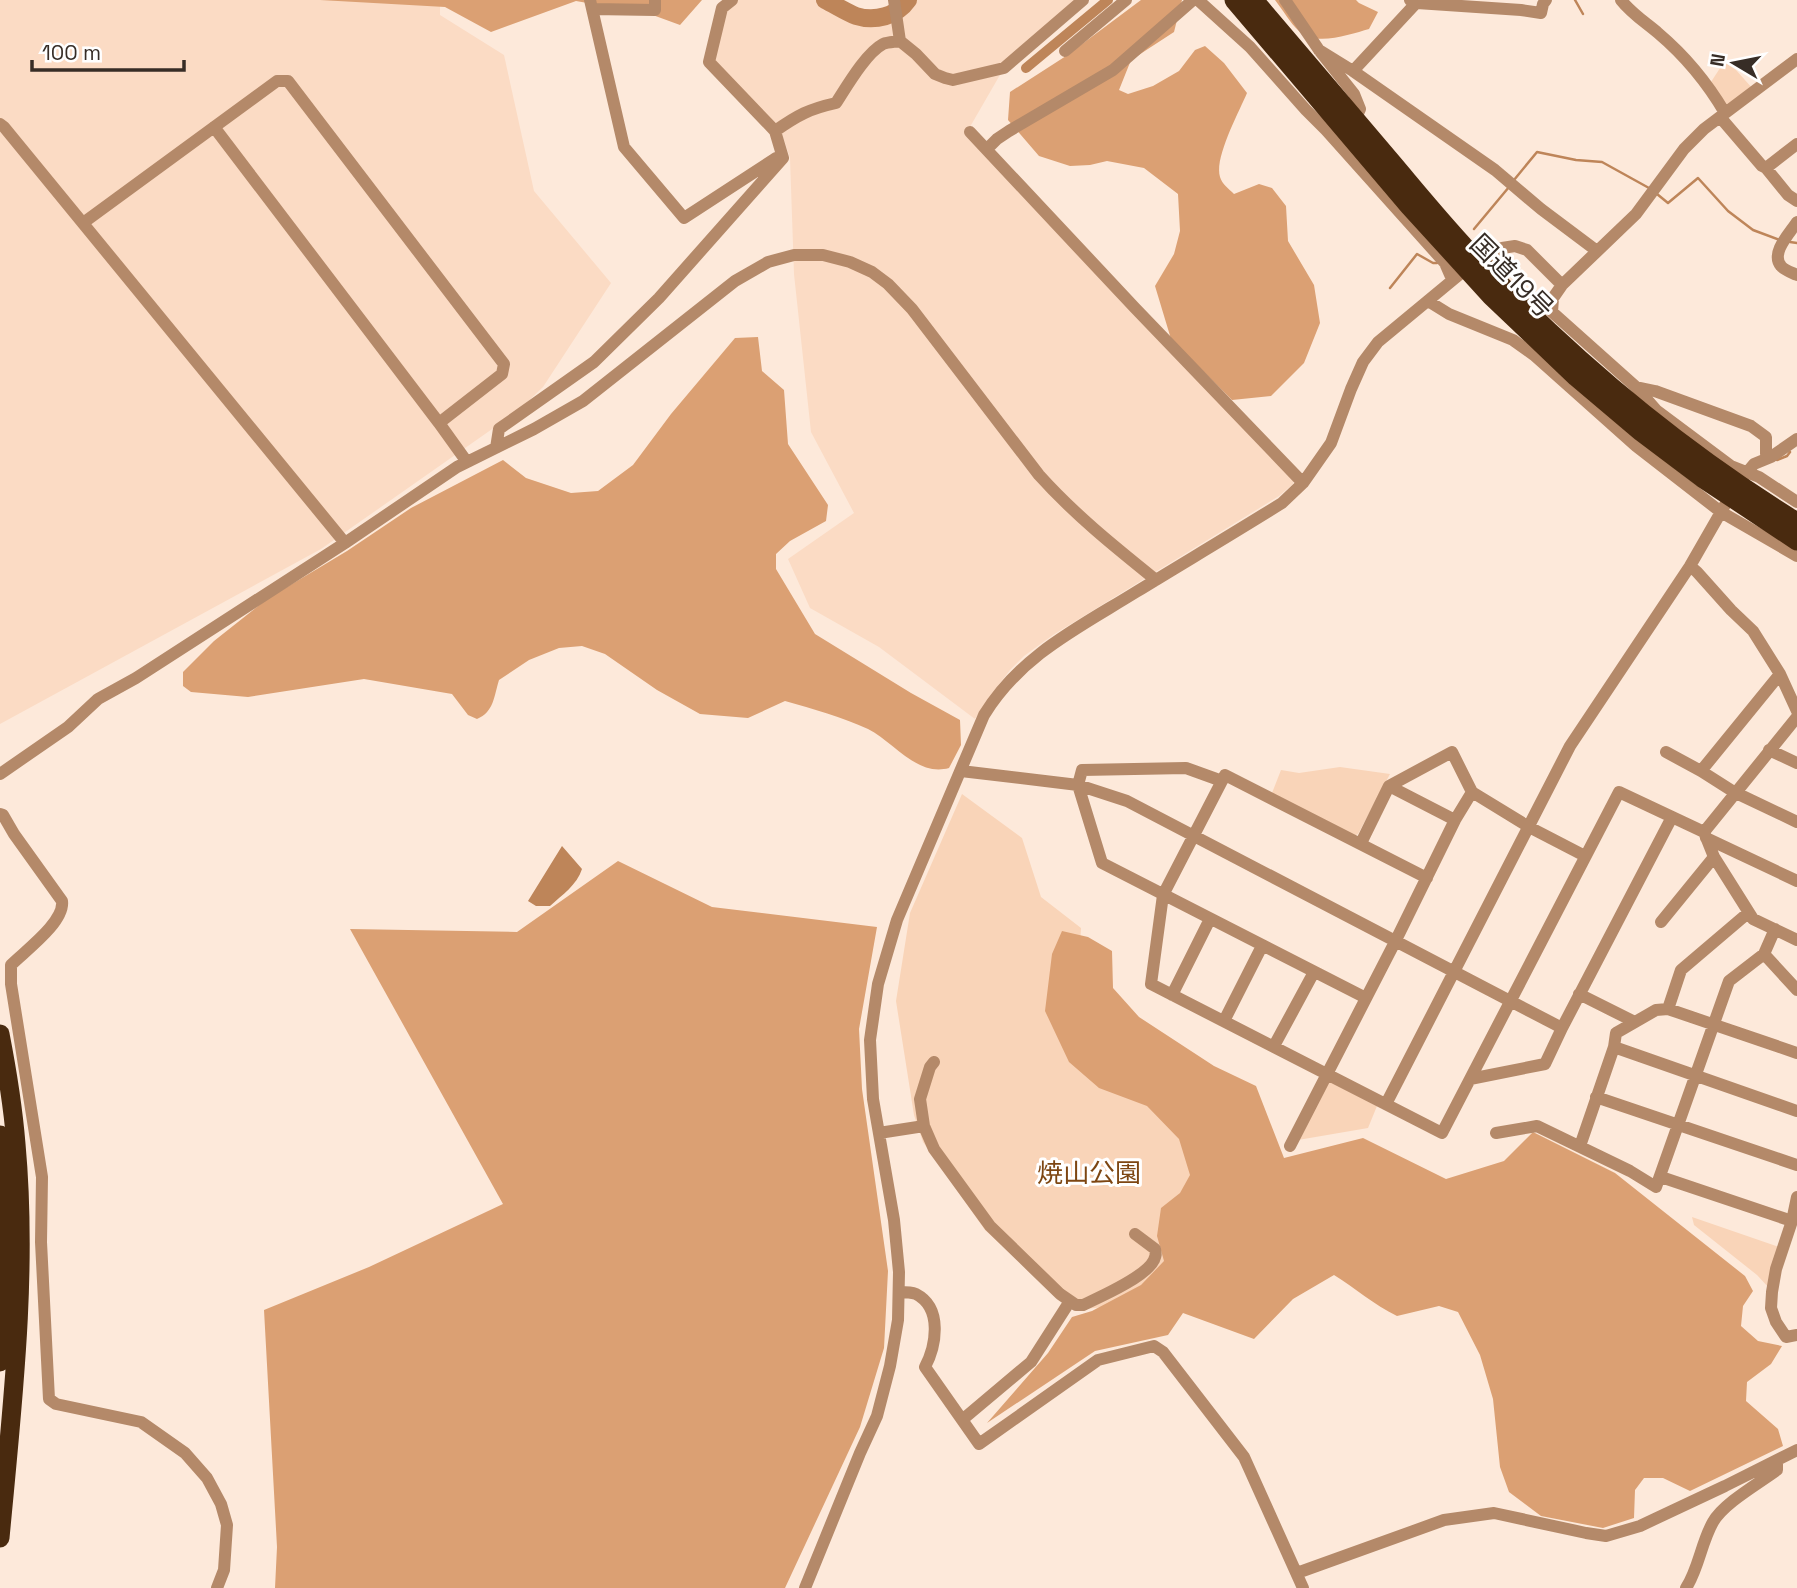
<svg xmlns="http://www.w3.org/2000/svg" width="1797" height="1588" viewBox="0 0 1797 1588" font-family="'Space Grotesk','Noto Sans JP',sans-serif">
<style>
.built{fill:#fbdbc4}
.green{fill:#f9d4b8}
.forest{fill:#dba073}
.water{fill:#be8559}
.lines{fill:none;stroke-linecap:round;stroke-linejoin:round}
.stream{stroke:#be8559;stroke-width:2.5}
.canal{stroke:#be8559;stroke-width:10}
.river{stroke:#be8559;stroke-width:18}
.minor{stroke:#b48969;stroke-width:12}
.highway{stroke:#492a0f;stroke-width:19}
.labels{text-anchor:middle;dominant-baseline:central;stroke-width:6;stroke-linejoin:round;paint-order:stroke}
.street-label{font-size:26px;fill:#372d26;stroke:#fff}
.park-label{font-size:26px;fill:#7d4612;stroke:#fff}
</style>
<rect width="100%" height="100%" fill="#fde9da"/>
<path class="built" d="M0,0H440V15L504,55L534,191L611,283L543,387L518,411L321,549L0,724Z
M737,0H820L846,16L858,20L874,21L893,18L908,4L911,0H1081L1008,61L967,132L1294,479L1293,484L1279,496L1053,635L1024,656L1010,670L997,687L975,719L879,647L810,608L788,559L854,513L811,432L794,274L790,158L782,134L713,59L724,9Z"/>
<path class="green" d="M1724,62L1736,70L1753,89L1728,108L1709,85Z
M1340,767L1390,774L1358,834L1354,836L1272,793L1281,770L1299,773Z
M962,794L1022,838L1041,897L1081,928L1076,1007L1201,1134L1186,1255L1148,1289L1104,1307L1075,1310L1051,1291L985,1230L923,1142L914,1115L896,1001L910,913Z
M1327,1082H1332L1377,1106L1368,1128L1298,1140Z
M1692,1217L1779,1247L1769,1288L1757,1275L1694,1225Z"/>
<path class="forest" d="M320,0H702L680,25L650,14L576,1L491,32L445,7Z
M1141,0H1182L1174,32L1131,60L1119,90L1128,94L1153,86L1179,71L1195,50L1205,46L1224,63L1247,93C1239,112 1214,158 1220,177C1222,184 1229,189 1234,194L1259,184L1272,188L1286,206L1288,241L1314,285L1320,323L1304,363L1271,396L1232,400L1171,339L1155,286L1174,254L1180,231L1178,194L1144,168L1107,161L1090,165L1070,166L1039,156L1008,120L1010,92L1066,56Z
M1275,0H1356L1359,3L1378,12L1369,29C1351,34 1315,47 1299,31C1290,23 1283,10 1275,0Z
M758,337L762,371L784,390L788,444L828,505L826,521L790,541L776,554V569L815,634L911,693L960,720L961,745L949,768C917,777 894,742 868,729C842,717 813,709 785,701L748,718L700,714L657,690L605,654L582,646L559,648L529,660L499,680C494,696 494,712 477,719L468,715L452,694L364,679L248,697L191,692L183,686V672L214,641L267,599L347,551L411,508L503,460L526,478L571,493L598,491L633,465L671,414L735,338Z
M618,861L712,907L877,927L859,1029L862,1089L888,1271L884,1348L860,1427L785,1588H275L277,1547L264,1310L369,1267L503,1204L350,929L517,932Z
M1062,931L1088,937L1112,951L1113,988L1139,1017L1214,1066L1256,1086L1284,1158L1363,1138L1446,1179L1504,1161L1533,1132L1615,1173L1745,1276L1753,1291L1743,1306L1741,1326L1758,1341L1782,1346L1771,1364L1747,1382L1746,1401L1778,1429L1783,1446L1690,1491L1663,1478H1644L1635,1490L1634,1518L1603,1528L1541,1516L1509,1492L1500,1467L1493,1399L1480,1355L1458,1312L1439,1306L1397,1316C1374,1305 1355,1288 1334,1275L1293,1299L1254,1339L1183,1313L1168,1335L1095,1351L987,1423L1048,1353L1072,1317L1092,1311L1141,1285L1164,1261L1157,1236L1161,1208L1180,1193L1190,1175L1179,1139L1147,1106L1099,1088L1069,1062L1045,1011L1052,954Z"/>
<path class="water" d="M562,846L582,869C577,885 562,895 550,906H536L528,901Z"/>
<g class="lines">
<path class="stream" d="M1575,0L1583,14
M1514,180L1537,152L1576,160L1602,162L1649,188
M1657,194L1668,203L1698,178L1728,211L1753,230L1780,240
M1474,229L1509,187
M1790,242L1797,243
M1390,288L1417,254L1433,263H1437
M1777,460L1787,456L1790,452"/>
<path class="canal" d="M1026,68L1108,0"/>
<path class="river" d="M825,0C835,5 846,12 856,16C875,22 897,16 908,0"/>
<path class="minor" d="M590,0L624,147L684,218L776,158
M894,0L900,41L916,54L935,74L945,78L953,80L1004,68L1083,0
M1198,0L1250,47L1306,110L1326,130L1445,263L1452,279
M1285,0L1319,50L1354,94L1360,109L1355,120
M1410,0L1417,3L1521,10L1541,13L1543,4L1546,0
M1621,0C1631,13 1645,22 1658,33C1684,55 1708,84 1725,113
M593,9L655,10V0
M1319,50L1353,71L1495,170L1541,209L1597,251
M1065,51L1126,0
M1797,59L1704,129L1684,149L1636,214L1562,285L1553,298L1552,312L1636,387L1656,410L1731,466L1759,477L1797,502
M1353,71L1419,0
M1720,117L1762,166L1766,168L1797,144
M0,124L4,127L345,543L457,467L534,429L583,401L735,281L768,262L794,255H823L850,262L872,272L888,284L912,309L1039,475C1075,515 1115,547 1156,580
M214,127L439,423
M775,131C798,115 809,109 836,103C847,86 866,53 883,44C888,42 895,42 900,41
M970,132L1135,308L1303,483
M987,149L997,139L1009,131L1113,70L1193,0
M1766,168L1788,195L1797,201
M1797,222C1790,233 1770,253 1781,266C1784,270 1793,273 1797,275
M83,223L277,81H288L504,364L502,374L439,423L467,462
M1428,301L1449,314L1513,340L1534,355L1636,446L1721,512L1797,556
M1636,387L1655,391L1751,426L1766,437V454L1771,457
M496,448L499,429L594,362L659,298L783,158L775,131L709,62L722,8L732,0
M1744,476L1754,464L1771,457L1797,439
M1690,566L1697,572L1731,610L1753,631L1780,674L1797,711
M1797,717L1704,832L1714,857L1753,919L1797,940
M1769,750L1797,763
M1666,752L1701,771L1734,792L1797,822
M961,771L1078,785L1127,801L1562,1028
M1701,771L1780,674
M0,774L68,727L98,699L136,678L345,543
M1222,781L1186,768L1082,770L1078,785L1102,863L1366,998
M1389,786L1452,752L1472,792L1529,827L1585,856
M0,814L3,815L14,834L62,901C65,922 25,951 11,965V984L42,1177L41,1242L49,1399L56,1404L141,1422L185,1453L207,1478L221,1504L227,1525L224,1570L217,1588
M1706,838L1797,881
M1361,843L1389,786L1455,820
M1427,878L1225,775L1163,895L1151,984L1442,1133L1619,792L1704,832
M1661,922L1714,857
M1764,954L1797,990
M1579,994L1635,1022
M1172,995L1210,919
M1668,1009L1797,1053
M1224,1021L1262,946
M1274,1046L1314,972
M1614,1047L1797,1111
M934,1062L930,1067L920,1099L924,1126L934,1149L990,1226L1060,1294L1076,1305H1083C1100,1297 1146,1277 1154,1260C1156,1255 1156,1255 1155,1249L1135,1234
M1470,1079L1545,1064L1562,1028L1672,817
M1596,1097L1797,1165
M1386,1104L1570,746L1690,566L1725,505
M879,1133L924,1126
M1496,1133L1537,1126L1630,1171L1656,1187L1729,981L1764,954L1775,929
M1290,1146L1396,940L1455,820L1472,792
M1580,1146L1614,1047L1616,1033L1656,1010L1668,1009L1681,970L1748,913
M1661,1177L1792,1221
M1797,1197L1792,1221L1776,1269L1772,1292L1771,1308L1776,1322L1786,1337L1797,1335
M899,1292C905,1292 911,1292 916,1294C943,1308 936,1346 925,1367L979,1444L1098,1360L1154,1346L1163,1352L1244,1457L1303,1588
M962,1420L1031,1362L1070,1301
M1297,1573L1444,1520L1494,1513L1586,1533L1606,1536L1640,1526L1725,1486L1797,1450
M805,1588L860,1453L877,1416L890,1366L898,1320L899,1272L894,1220L873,1099L870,1040L878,984L897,920L984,715C1021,655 1078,628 1136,592C1185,562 1234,533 1282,503L1303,483L1331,443L1351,389L1363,362L1378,342L1477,260L1492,256L1502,248L1515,246L1527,250L1562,285
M1686,1588C1699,1568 1701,1543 1713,1522C1724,1503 1758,1484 1777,1470V1460"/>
<path class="highway" d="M1234,0L1409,206L1491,296L1576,377L1641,432L1702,478L1797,541
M1254,0C1301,55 1348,111 1395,166C1422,198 1449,231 1478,261C1573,360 1680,450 1797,522
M0,1034C7,1070 13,1107 16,1144C28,1276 12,1408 0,1538
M0,1135L4,1225L2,1330L0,1362"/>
</g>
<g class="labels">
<g class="street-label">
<text transform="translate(1512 276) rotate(45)">国道19号</text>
</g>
<g class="park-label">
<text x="1089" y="1173">焼山公園</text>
</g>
</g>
<g transform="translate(1734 63) rotate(280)" stroke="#ffffff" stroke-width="5" paint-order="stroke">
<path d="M0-5L12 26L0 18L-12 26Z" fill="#372d26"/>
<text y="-10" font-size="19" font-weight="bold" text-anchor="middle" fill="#372d26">N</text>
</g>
<path d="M32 60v10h152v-10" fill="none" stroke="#372d26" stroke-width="3.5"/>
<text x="42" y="60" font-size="21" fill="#372d26" stroke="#ffffff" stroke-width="5" paint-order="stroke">100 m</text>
</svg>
